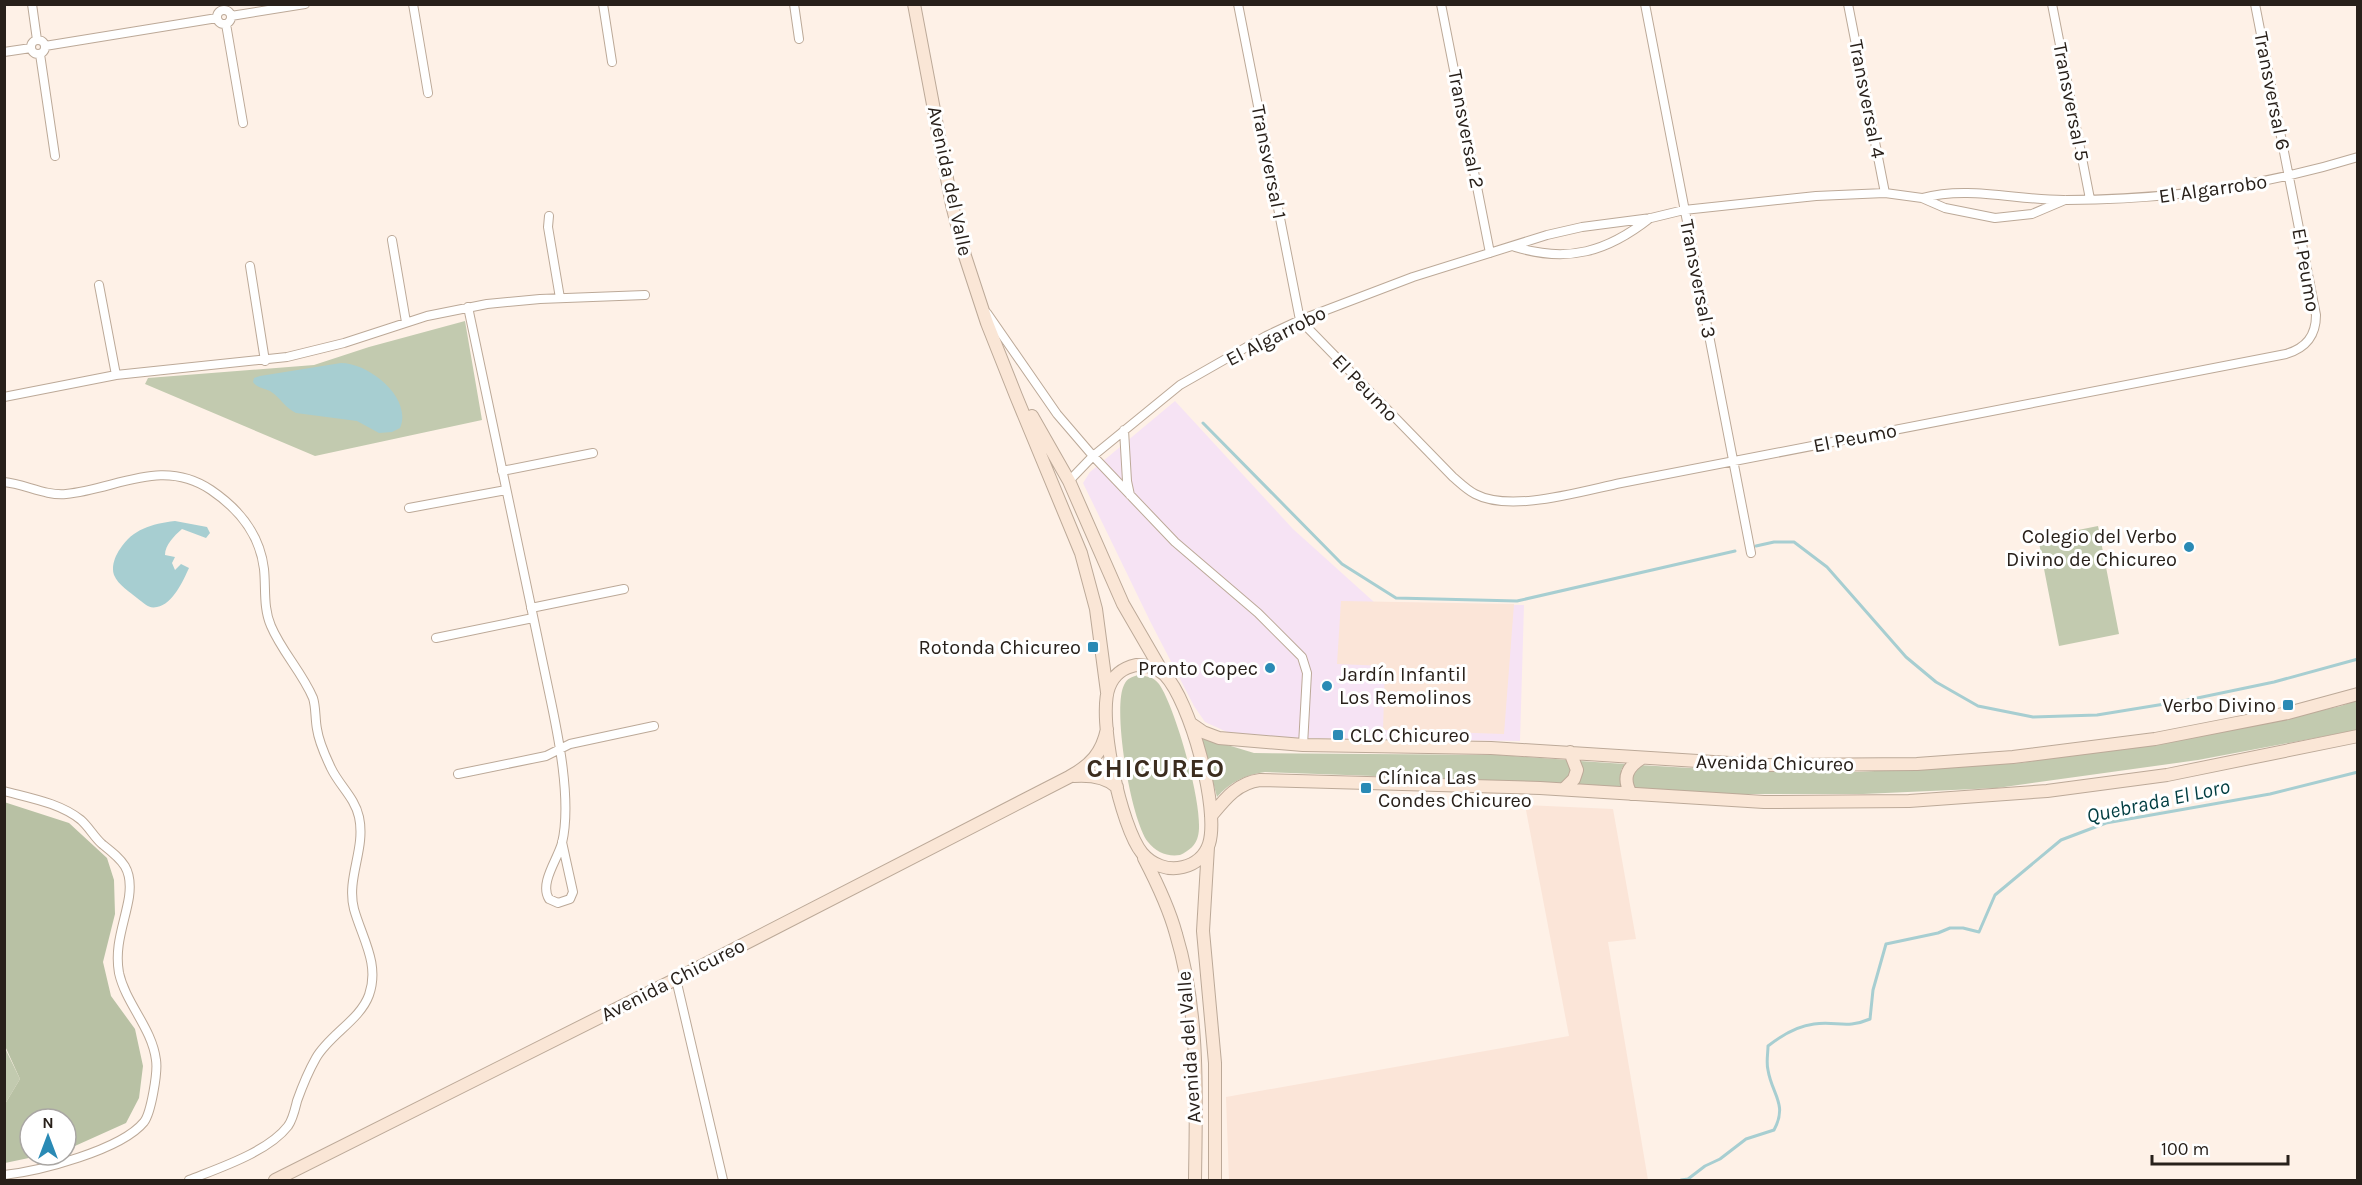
<svg xmlns="http://www.w3.org/2000/svg" width="2362" height="1185" viewBox="0 0 2362 1185" font-family="Karla,sans-serif">
<style>
.commercial{fill:#f6e3f4}
.medical{fill:#fbe5d8}
.green{fill:#c2caaf}
.forest{fill:#b8c1a4}
.water{fill:#a7ced1}
.lines{fill:none;stroke-linecap:round;stroke-linejoin:round}
.stream{stroke:#a7ced1;stroke-width:3}
.street-casing{stroke:#bca998;stroke-width:10}
.secondary-casing{stroke:#bca998;stroke-width:14}
.street{stroke:#fff;stroke-width:8}
.secondary{stroke:#fae6d6;stroke-width:12}
.poi-dot{fill:#2a8ab5;stroke:#fff;stroke-width:2}
.labels{text-anchor:middle;dominant-baseline:central;stroke-width:6;stroke-linejoin:round;paint-order:stroke}
.street-label{font-size:20px;fill:#28201a;stroke:#fff}
.poi-label{font-size:20px;fill:#28201a;stroke:#fff;text-anchor:end}
.water-label{font-size:21px;font-style:italic;fill:#003d41;stroke:#fff}
.district-label{font-size:26px;font-weight:bold;letter-spacing:1.5px;fill:#3b2c1e;stroke:#fff}
</style>
<rect width="100%" height="100%" fill="#fef1e7"/>
<path class="commercial" d="M1175,401L1293,529L1374,602L1524,605L1520,741L1289,738L1227,732L1205,722L1194,706L1150,621L1083,483L1090,472Z"/>
<path class="medical" d="M1341,601L1514,604L1504,734L1383,730L1385,666L1337,664Z
M1525,805L1613,809L1636,939L1608,942L1648,1180H1229L1226,1097L1569,1036Z"/>
<path class="green" d="M465,321L482,420L315,456L145,384L148,378L314,365L369,347Z
M2098,526L2119,634L2059,646L2038,538Z
M1138,675C1146,676 1154,677 1159,684C1175,706 1205,810 1198,836C1196,845 1189,851 1180,855C1167,857 1156,852 1148,842C1131,821 1112,709 1124,685C1127,678 1132,677 1138,675Z
M2357,700V730L2198,760L1997,788L1863,794H1717L1636,788L1630,782L1631,773L1639,765L1742,771L1857,772L2020,763L2207,735L2341,706Z
M1201,737L1254,753L1500,755L1569,760L1573,768L1565,783L1265,772C1245,775 1230,782 1217,797Z
M1580,761L1625,764L1621,770L1623,787L1576,784L1583,771Z
M4,1046L20,1079L5,1104H4Z"/>
<path class="forest" d="M4,802L69,823L107,858L114,880L115,914L103,962L111,996L135,1029L143,1066L139,1098L126,1123L66,1150V1119H30V1155H43L5,1163V1104L20,1079L5,1046Z"/>
<path class="water" d="M341,363C369,363 413,398 400,428L392,432L379,433L357,421L296,413C285,408 280,397 270,391C263,388 257,388 253,382L254,378L260,376Z
M175,521L207,527L210,533L206,538L182,529C174,536 165,545 165,555L175,557L172,563L175,570L181,564L189,568C183,581 173,604 157,607C148,609 144,603 137,598C130,592 118,585 114,575C111,567 115,556 120,549C133,529 151,524 175,521Z"/>
<g class="lines">
<path class="stream" d="M1203,423L1342,564L1396,598L1517,601L1735,551
M1756,546L1774,542H1794L1827,567L1906,657L1936,682L1978,706L2033,717L2097,715L2183,701L2274,682L2358,659
M1681,1180L1688,1179L1705,1166L1720,1159L1746,1139L1774,1130C1788,1104 1772,1095 1768,1070C1766,1062 1768,1054 1768,1046C1782,1035 1797,1026 1814,1024C1837,1021 1847,1029 1870,1019L1873,990L1886,944L1938,933L1950,928H1963L1979,932L1995,895L2061,840L2106,823L2270,794L2358,772"/>
<defs>
<path id="street" d="M32,4L37,40
M413,4L428,93
M603,4L612,62
M794,4L799,39
M1238,4L1300,320L1453,477C1460,483 1467,490 1475,494C1511,513 1582,491 1621,483L2286,354C2306,348 2316,336 2316,315L2255,4
M1441,4L1490,253
M1645,4L1751,553
M1848,4L1885,193
M2052,4L2090,199
M217 17a7 7 0 1 1 14 0a7 7 0 1 1-14 0Z
M231,16L305,4
M226,24L243,123
M31 47a7 7 0 1 1 14 0a7 7 0 1 1-14 0Z
M45,46L217,18
M4,52L31,48
M40,54L55,156
M1922,198C1970,185 2018,201 2067,200C2168,200 2261,187 2358,157
M549,216L548,227L560,298
M392,240L406,322
M1515,247C1568,263 1607,252 1650,218
M250,266L265,361
M99,285L116,375
M468,307L549,692C558,734 572,801 562,843C558,859 539,883 549,899L558,903L570,899L573,892L562,842
M987,313L1057,414L1093,456L1175,542L1258,613L1302,657L1307,673L1303,745
M4,397L116,375L287,357L344,343L427,316L487,304L540,299L645,295
M1124,430L1127,481L1130,495
M502,471L593,453
M1069,481L1093,456L1180,385L1266,336L1300,320L1413,277L1547,235L1582,227L1651,218L1684,210L1816,196L1885,193L1922,198L1945,208L1995,218L2032,214L2065,200
M4,482C25,484 45,496 66,494C117,489 162,457 211,490C239,509 260,535 264,569C266,588 263,608 271,626C282,652 302,672 313,698C316,707 315,719 317,729C319,743 325,755 331,768C339,785 355,798 359,817C366,849 346,878 354,909C362,938 380,964 369,995C360,1020 329,1035 316,1058C308,1072 302,1087 297,1101C295,1109 293,1119 288,1126C268,1152 219,1168 189,1180
M409,508L506,490
M531,608L624,589
M436,638L533,618
M458,774L546,756L570,744L654,726
M4,791C30,798 60,803 81,820C89,827 94,837 102,844C122,860 133,868 129,897C125,922 114,945 119,973C126,1004 152,1028 156,1060C158,1072 151,1113 144,1122C121,1150 40,1171 4,1175
M676,979L723,1180"/>
<path id="secondary" d="M914,4L952,205L965,256L987,323L1016,396L1081,553L1096,609L1107,692
M1032,416L1069,481L1123,604L1163,673
M1136,665C1147,665 1157,667 1165,675C1190,701 1220,809 1209,844C1205,856 1195,864 1183,867C1168,871 1152,865 1142,853C1121,827 1097,718 1109,687C1114,674 1123,668 1136,665Z
M1190,723L1203,732L1219,738L1303,745L1491,748L1761,765L1917,764L2013,757L2155,739L2288,713L2358,694
M1074,776C1089,775 1105,776 1117,787
M1564,789L1574,779L1577,770L1570,752
M1631,794C1622,778 1627,767 1642,758
M1211,816C1225,799 1237,783 1260,780L1540,788L1764,802L1909,801L2047,791L2167,775L2358,736
M1208,847L1203,931L1215,1063V1180
M1144,858C1157,883 1169,908 1176,934C1200,1013 1196,1099 1195,1180
M275,1180L676,979L1069,777C1091,765 1102,753 1107,729"/>
</defs>
<use href="#street" class="street-casing"/>
<use href="#secondary" class="secondary-casing"/>
<use href="#street" class="street"/>
<use href="#secondary" class="secondary"/>
</g>
<g class="poi-dot">
<circle cx="2189" cy="547" r="6"/>
<rect x="1087" y="641" width="12" height="12" rx="3"/>
<circle cx="1270" cy="668" r="6"/>
<circle cx="1327" cy="686" r="6"/>
<rect x="2282" y="699" width="12" height="12" rx="3"/>
<rect x="1332" y="729" width="12" height="12" rx="3"/>
<rect x="1360" y="782" width="12" height="12" rx="3"/>
</g>
<g class="labels">
<g class="street-label">
<text transform="translate(2272 91) rotate(79)">Transversal 6</text>
<text transform="translate(1867 99) rotate(79)">Transversal 4</text>
<text transform="translate(2071 102) rotate(79)">Transversal 5</text>
<text transform="translate(1466 129) rotate(79)">Transversal 2</text>
<text transform="translate(1269 162) rotate(79)">Transversal 1</text>
<text transform="translate(950 181) rotate(78)">Avenida del Valle</text>
<text transform="translate(2213 189) rotate(-8)">El Algarrobo</text>
<text transform="translate(2306 270) rotate(80)">El Peumo</text>
<text transform="translate(1698 279) rotate(79)">Transversal 3</text>
<text transform="translate(1276 336) rotate(-27)">El Algarrobo</text>
<text transform="translate(1365 388) rotate(46)">El Peumo</text>
<text transform="translate(1855 438) rotate(-11)">El Peumo</text>
<text transform="translate(1775 763) rotate(1)">Avenida Chicureo</text>
<text transform="translate(673 980) rotate(-27)">Avenida Chicureo</text>
<text transform="translate(1189 1047) rotate(-94)">Avenida del Valle</text>
</g>
<g class="poi-label">
<text x="2177" y="536">Colegio del Verbo<tspan x="2177" dy="23">Divino de Chicureo</tspan></text>
<text x="1081" y="647">Rotonda Chicureo</text>
<text x="1258" y="668">Pronto Copec</text>
<text x="1339" y="674" text-anchor="start">Jardín Infantil<tspan x="1339" dy="23">Los Remolinos</tspan></text>
<text x="2276" y="705">Verbo Divino</text>
<text x="1350" y="735" text-anchor="start">CLC Chicureo</text>
<text x="1378" y="777" text-anchor="start">Clínica Las<tspan x="1378" dy="23">Condes Chicureo</tspan></text>
</g>
<g class="water-label">
<text transform="translate(2158 801) rotate(-12)">Quebrada El Loro</text>
</g>
<g class="district-label">
<text x="1156" y="768">CHICUREO</text>
</g>
</g>
<rect width="2362" height="1185" fill="none" stroke="#28201a" stroke-width="12"/>
<g transform="translate(48 1137)"><circle r="28" fill="#ffffff" stroke="#a9a6a3" stroke-width="1.5"/>
<path d="M0-4.5L10 22L0 15L-10 22Z" fill="#2a8ab5"/>
<text y="-9" font-size="16" font-weight="bold" text-anchor="middle" fill="#28201a">N</text>
</g>
<path d="M2152 1155v9h136v-9" fill="none" stroke="#28201a" stroke-width="3"/>
<text x="2161" y="1155" font-size="18" fill="#28201a" stroke="#ffffff" stroke-width="4.5" paint-order="stroke">100 m</text>
</svg>
